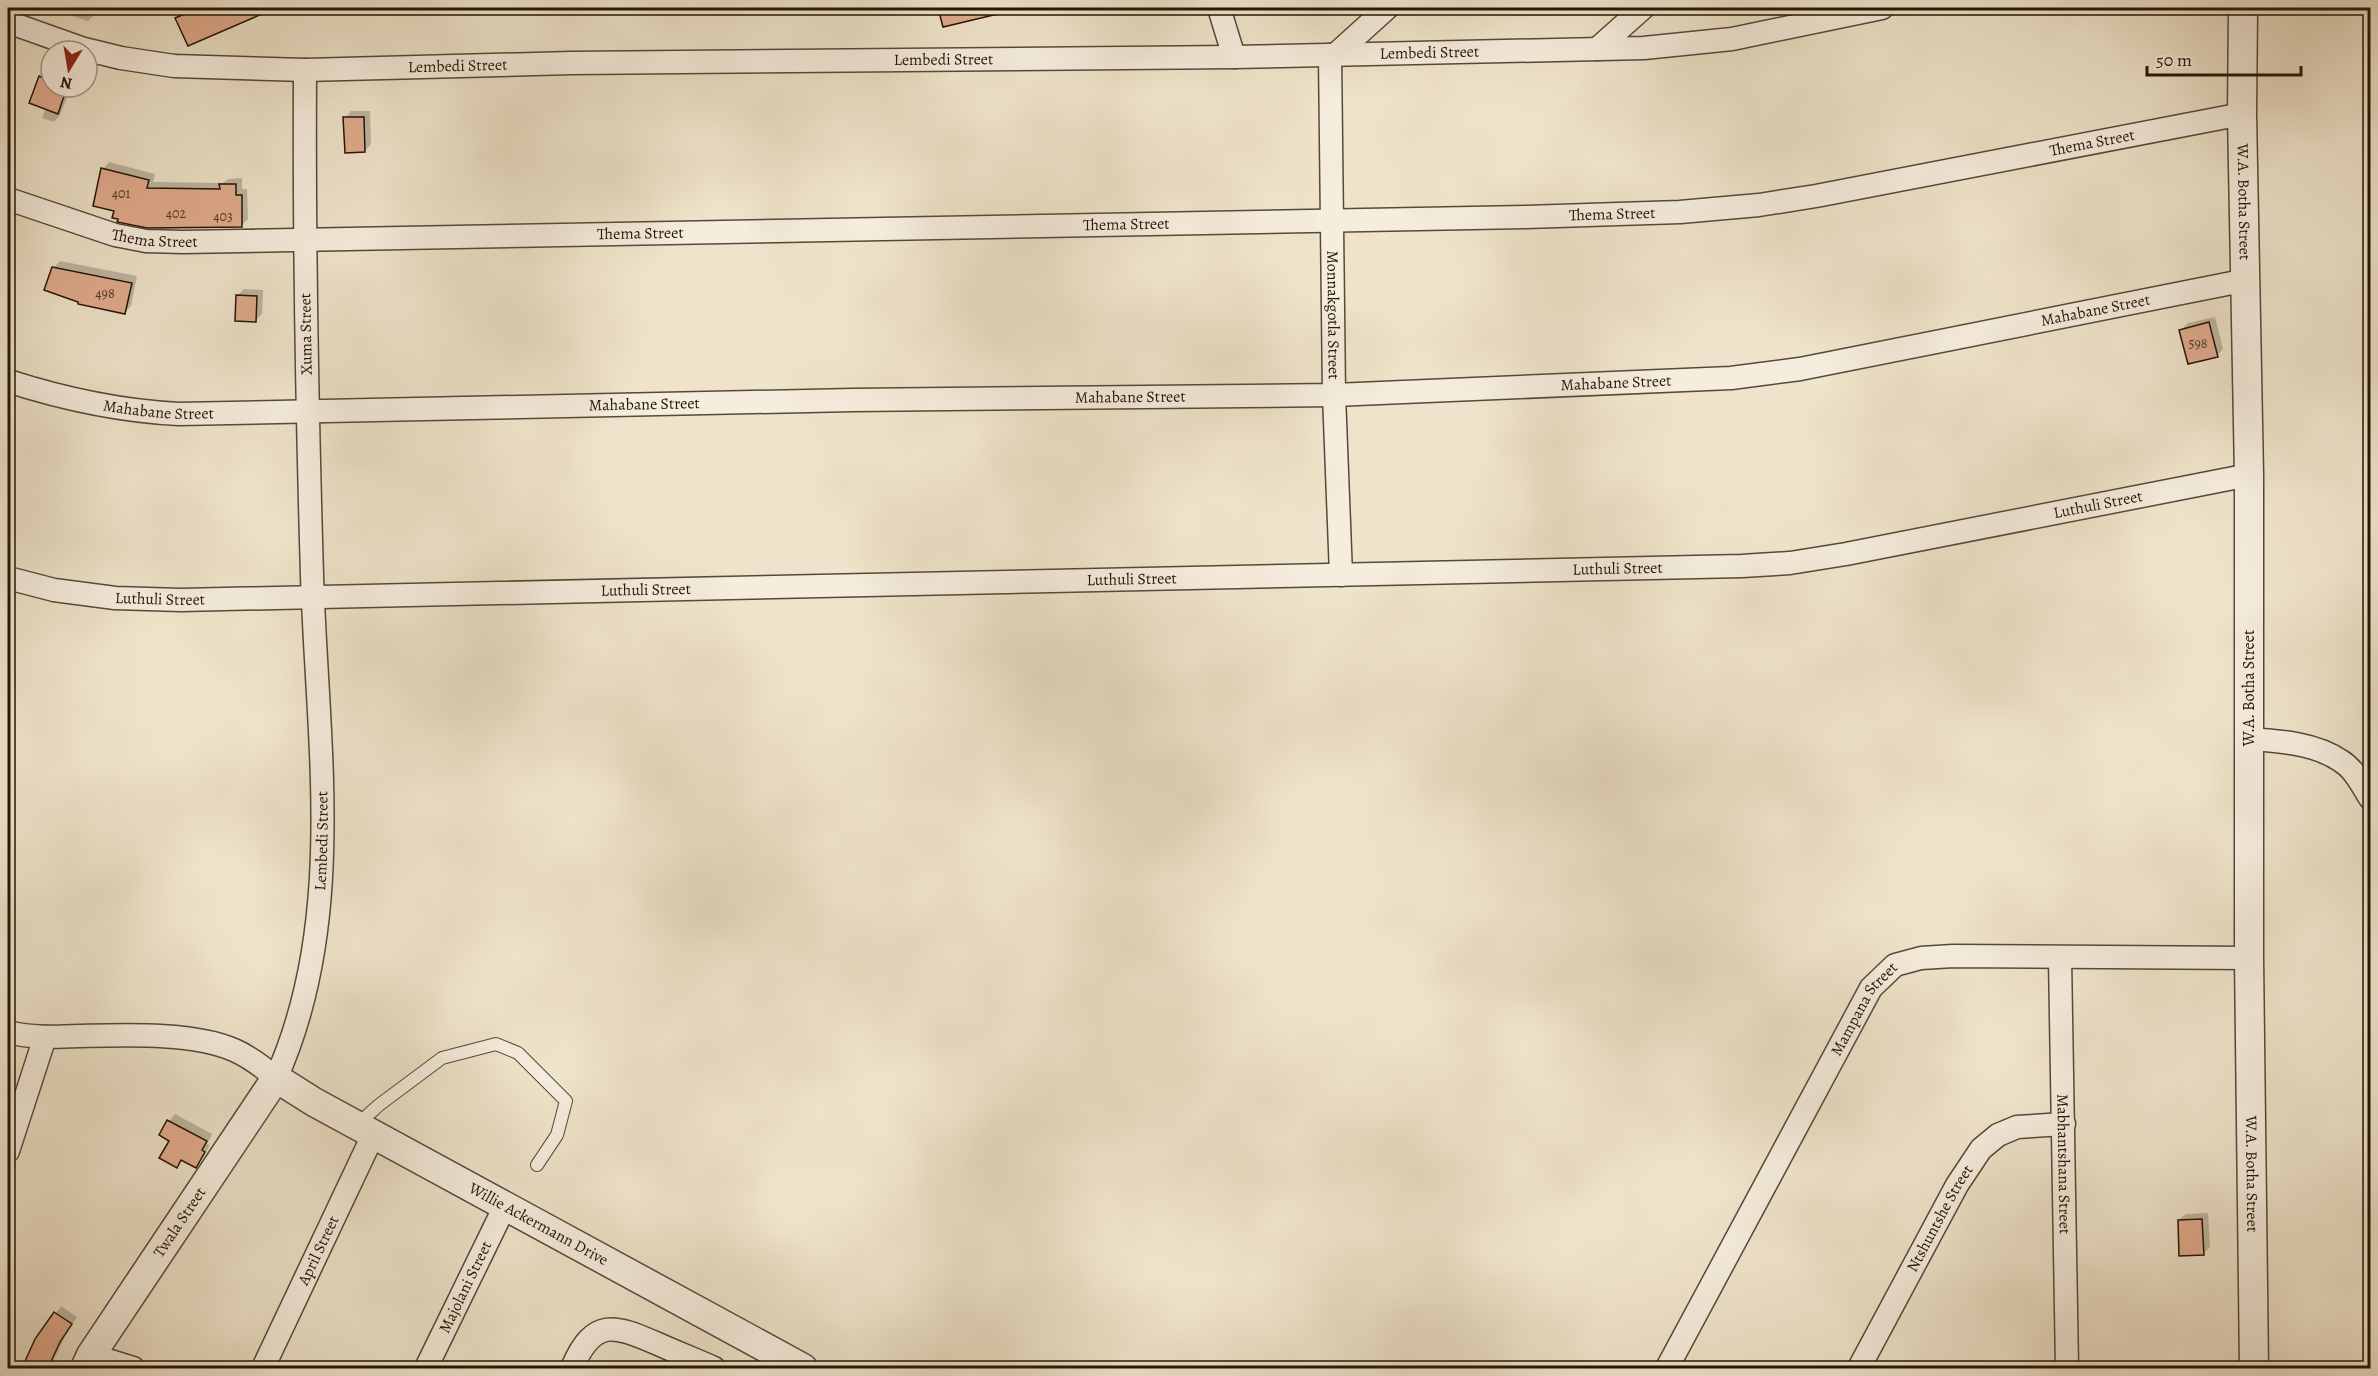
<svg xmlns="http://www.w3.org/2000/svg" width="2378" height="1376" viewBox="0 0 2378 1376" font-family="Alegreya,serif">
<style>
.shadow{fill:#0003}
.building{fill:#e1ac8e;stroke:#221508;stroke-width:1.5}
.lines{fill:none;stroke-linecap:round;stroke-linejoin:round}
.service-casing{stroke:#554939;stroke-width:14}
.minor-casing{stroke:#554939;stroke-width:25}
.tertiary-casing{stroke:#554939;stroke-width:31}
.service{stroke:#f5eddd;stroke-width:12}
.minor{stroke:#f5eddd;stroke-width:22}
.tertiary{stroke:#f5eddd;stroke-width:28}
.labels{text-anchor:middle;dominant-baseline:central;stroke-width:6;stroke-linejoin:round;paint-order:stroke}
.number-label{font-size:14px;fill:#523b2a}
.street-label{font-size:16px;fill:#221508;stroke:#f5eddd}
</style>
<rect width="100%" height="100%" fill="#efe4cb"/>
<filter id="stains"><feTurbulence type="fractalNoise" baseFrequency=".00333" numOctaves="4"/><feColorMatrix values="0 0 0 0 .2 0 0 0 0 .09 0 0 0 0 .02 0 0 0 .5 -.17"/></filter>
<radialGradient id="worn" r=".72"><stop offset=".6" stop-color="#630" stop-opacity="0"/><stop offset="1" stop-color="#630" stop-opacity=".3"/></radialGradient>
<path class="shadow" d="M64,8H97L95,14L88,21L63,13Z
M188,8H272L188,44L177,18Z
M390,8H411L393,15Z
M940,8H988L978,17L944,25Z
M46,70L51,72V87H71L60,115L54,122L42,118L46,108L40,77Z
M351,111H370L371,144L365,151L345,118Z
M109,162L155,174L153,182L223,183L228,179L242,178V189H247L248,219L241,226L116,210L103,169Z
M60,261L137,276L131,306L125,312L80,301L53,268Z
M244,289L263,290L262,314L256,320L237,296Z
M2215,317L2223,349L2217,356L2181,330L2188,323Z
M175,1114L212,1134L207,1144L210,1145L202,1159L196,1166L184,1159L177,1166L169,1121Z
M2208,1213L2210,1247L2203,1254L2179,1220L2186,1214Z
M61,1306L77,1317L66,1334L50,1368H23L36,1341Z"/>
<path class="building" d="M199,8H276L188,46L175,18Z
M938,8H997L998,14L943,27Z
M39,76L51,81V87H67L58,114L29,103Z
M343,117H364L365,152L345,153Z
M101,168L149,180L147,188L220,189L219,184H236V195H242V227L147,228L117,222L118,219L112,218L114,211L93,206Z
M52,267L132,283L125,314L78,304V302L44,290Z
M236,295L257,296L256,322L235,321Z
M2209,322L2218,357L2188,364L2179,330Z
M167,1120L207,1141L202,1150L205,1152L196,1168L181,1160L177,1168L159,1158L169,1141L159,1135Z
M2202,1219L2204,1255L2179,1256L2178,1220Z
M54,1312L72,1324L60,1342L48,1368H22L35,1339Z"/>
<g class="lines">
<defs>
<path id="service" d="M358,1124L379,1105L442,1058L496,1044L518,1053L566,1101L557,1135L537,1165"/>
<g id="minor">
<path d="M1219,8L1234,57"/>
<path id="s1" d="M8,22L84,49L121,58L174,66L305,70L572,63L1234,57L1644,48L1732,39L1882,8"/>
<path d="M1597,49L1643,8"/>
<path id="s2" d="M1330,55L1334,395L1341,575"/>
<path d="M1335,55L1387,8"/>
<path id="s3" d="M8,199L115,235L146,241L183,242L1526,217L1680,212L1759,205L1816,196L2242,114"/>
<path id="s4" d="M8,381C64,399 119,411 179,414L853,400L1334,395L1731,378L1800,369L2247,280"/>
<path id="s5" d="M8,578L54,590L115,598L181,600L1742,566L1790,563L1846,554L2249,475"/>
<path d="M2249,739C2279,741 2315,743 2341,761C2354,769 2362,785 2370,798"/>
<path id="s6" d="M2060,958L2067,1368"/>
<path id="s7" d="M8,1032C31,1038 56,1037 80,1036C124,1035 194,1032 234,1050C250,1057 263,1067 276,1078C347,921 317,741 312,575C307,406 304,238 305,70"/>
<path d="M8,1151L45,1037"/>
<path d="M91,1355L133,1368"/>
<path id="s8" d="M263,1368L374,1133"/>
<path id="s9" d="M426,1368L505,1206"/>
<path d="M572,1368C594,1317 614,1325 658,1344C676,1352 696,1360 714,1368"/>
<path id="s10" d="M1667,1368L1871,988L1895,965L1921,958L1953,956L2249,958"/>
<path id="s11" d="M1859,1368L1957,1185L1981,1149L1998,1135L2017,1127L2064,1124"/>
</g>
<g id="tertiary">
<path id="s12" d="M2243,8L2242,114L2249,475V958L2254,1368"/>
<path id="s13" d="M85,1368L91,1355L276,1078L314,1102L803,1368"/>
</g>
</defs>
<use href="#service" class="service-casing"/>
<use href="#minor" class="minor-casing"/>
<use href="#tertiary" class="tertiary-casing"/>
<use href="#service" class="service"/>
<use href="#minor" class="minor"/>
<use href="#tertiary" class="tertiary"/>
</g>
<g class="labels">
<g class="number-label">
<text x="121" y="193">401</text>
<text x="176" y="213">402</text>
<text x="223" y="216">403</text>
<text x="105" y="293">498</text>
<text x="2198" y="343">598</text>
</g>
<g class="street-label">
<text stroke="none"><textPath href="#s1" startOffset="1428">Lembedi Street</textPath></text>
<text stroke="none"><textPath href="#s1" startOffset="942">Lembedi Street</textPath></text>
<text stroke="none"><textPath href="#s1" startOffset="456">Lembedi Street</textPath></text>
<text stroke="none"><textPath href="#s3" startOffset="2097">Thema Street</textPath></text>
<text stroke="none"><textPath href="#s12" startOffset="194">W.A. Botha Street</textPath></text>
<text stroke="none"><textPath href="#s3" startOffset="1611">Thema Street</textPath></text>
<text stroke="none"><textPath href="#s3" startOffset="1125">Thema Street</textPath></text>
<text stroke="none"><textPath href="#s3" startOffset="639">Thema Street</textPath></text>
<text stroke="none"><textPath href="#s3" startOffset="153">Thema Street</textPath></text>
<text stroke="none"><textPath href="#s4" startOffset="2098">Mahabane Street</textPath></text>
<text stroke="none"><textPath href="#s2" startOffset="260">Monnakgotla Street</textPath></text>
<text transform="translate(306 334) rotate(-91)">Xuma Street</text>
<text stroke="none"><textPath href="#s4" startOffset="1612">Mahabane Street</textPath></text>
<text stroke="none"><textPath href="#s4" startOffset="1126">Mahabane Street</textPath></text>
<text stroke="none"><textPath href="#s4" startOffset="640">Mahabane Street</textPath></text>
<text stroke="none"><textPath href="#s4" startOffset="154">Mahabane Street</textPath></text>
<text stroke="none"><textPath href="#s5" startOffset="2098">Luthuli Street</textPath></text>
<text stroke="none"><textPath href="#s5" startOffset="1612">Luthuli Street</textPath></text>
<text stroke="none"><textPath href="#s5" startOffset="1126">Luthuli Street</textPath></text>
<text stroke="none"><textPath href="#s5" startOffset="640">Luthuli Street</textPath></text>
<text stroke="none"><textPath href="#s5" startOffset="154">Luthuli Street</textPath></text>
<text transform="translate(2249 688) rotate(-90)">W.A. Botha Street</text>
<text stroke="none"><textPath href="#s7" startOffset="522">Lembedi Street</textPath></text>
<text stroke="none"><textPath href="#s10" startOffset="410">Mampana Street</textPath></text>
<text stroke="none"><textPath href="#s6" startOffset="206">Mabhantshana Street</textPath></text>
<text stroke="none"><textPath href="#s12" startOffset="1166">W.A. Botha Street</textPath></text>
<text stroke="none"><textPath href="#s11" startOffset="170">Ntshuntshe Street</textPath></text>
<text stroke="none"><textPath href="#s13" startOffset="174">Twala Street</textPath></text>
<text stroke="none"><textPath href="#s13" startOffset="648">Willie Ackermann Drive</textPath></text>
<text stroke="none"><textPath href="#s8" startOffset="130">April Street</textPath></text>
<text stroke="none"><textPath href="#s9" startOffset="90">Majolani Street</textPath></text>
</g>
</g>
<rect width="2378" height="1376" fill="none" stroke="#efe4cb" stroke-width="30"/>
<rect x="9" y="9" width="2360" height="1358" fill="none" stroke="#221508" stroke-width="3"/>
<rect x="15" y="15" width="2348" height="1346" fill="none" stroke="#221508" stroke-width="1.5"/>
<g transform="translate(69 69) rotate(191)"><circle r="28" fill="#f5eddd" stroke="#a19788" stroke-width="1.5"/>
<path d="M0-4.5L10 22L0 15L-10 22Z" fill="#8f2418"/>
<text y="-9" font-size="16" font-weight="bold" text-anchor="middle" fill="#221508">N</text>
</g>
<path d="M2147 66v9h154v-9" fill="none" stroke="#221508" stroke-width="3"/>
<text x="2156" y="66" font-size="18" fill="#221508" stroke="#f5eddd" stroke-width="4.5" paint-order="stroke">50 m</text>
<rect width="100%" height="100%" filter="url(#stains)"/>
<rect width="100%" height="100%" fill="url(#worn)"/>
</svg>
